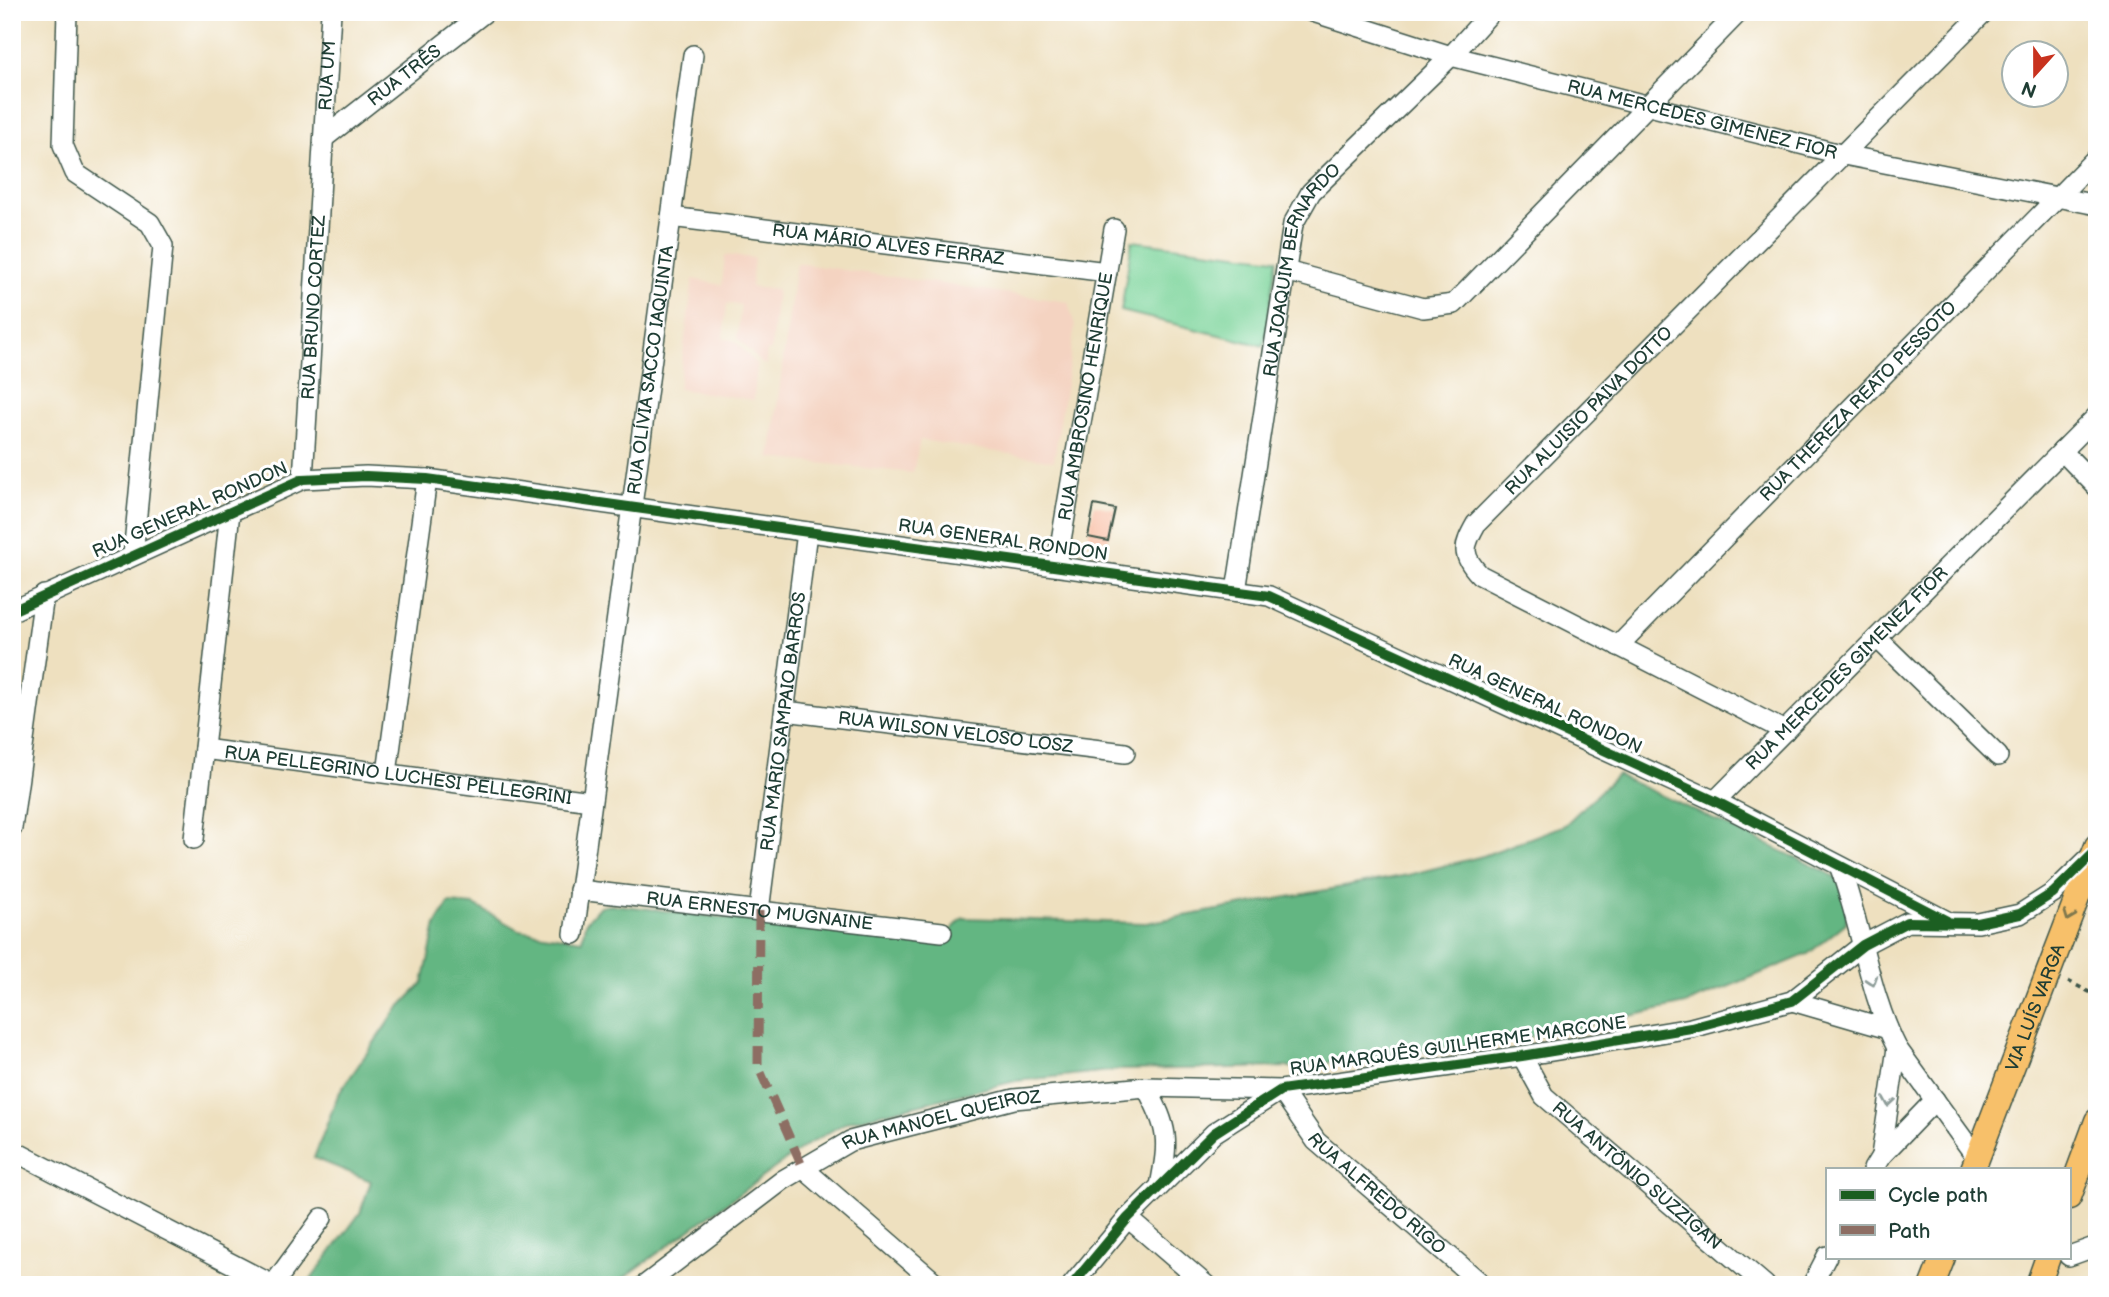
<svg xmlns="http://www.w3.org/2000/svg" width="2109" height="1297" viewBox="0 0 2109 1297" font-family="'Balsamiq Sans',sans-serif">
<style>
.built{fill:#f4d3c1}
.green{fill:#7ad49a;stroke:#4c8867;stroke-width:2}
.forest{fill:#63b682;stroke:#417a5b;stroke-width:2}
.building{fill:#f7b192}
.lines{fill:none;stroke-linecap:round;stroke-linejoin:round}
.minor-casing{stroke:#3e5549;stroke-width:22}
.major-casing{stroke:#3e5549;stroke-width:27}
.path{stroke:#3e5549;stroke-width:3.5;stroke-dasharray:5 5;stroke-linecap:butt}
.minor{stroke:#fff;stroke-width:19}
.major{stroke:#f7c06b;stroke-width:24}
.quiet{stroke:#8d6e63;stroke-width:9;stroke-dasharray:18 9;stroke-linecap:butt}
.cycleway-casing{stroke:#fff;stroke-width:15}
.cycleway{stroke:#1b5e20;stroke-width:10}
.oneway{stroke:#80784d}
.oneway2{stroke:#8f9e9a}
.labels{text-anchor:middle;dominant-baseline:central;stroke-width:6;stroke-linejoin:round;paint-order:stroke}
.street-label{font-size:18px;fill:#1f3d34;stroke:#fff}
</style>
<rect width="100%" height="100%" fill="#fff"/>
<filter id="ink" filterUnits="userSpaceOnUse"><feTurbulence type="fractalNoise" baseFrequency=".0143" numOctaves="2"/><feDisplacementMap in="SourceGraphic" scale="14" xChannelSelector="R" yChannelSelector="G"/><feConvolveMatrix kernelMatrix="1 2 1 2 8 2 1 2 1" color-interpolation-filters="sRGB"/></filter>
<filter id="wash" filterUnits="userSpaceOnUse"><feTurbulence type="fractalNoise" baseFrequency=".00686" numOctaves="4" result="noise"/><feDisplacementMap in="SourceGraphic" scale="28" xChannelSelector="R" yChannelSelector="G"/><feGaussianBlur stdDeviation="1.57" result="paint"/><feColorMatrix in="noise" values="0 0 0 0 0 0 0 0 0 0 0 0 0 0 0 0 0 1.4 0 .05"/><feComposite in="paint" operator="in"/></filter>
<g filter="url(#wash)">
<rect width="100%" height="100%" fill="#eee0bf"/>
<path class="built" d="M725,255L754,258L751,287L777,290L771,351H767L766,365L761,363L737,338L741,305L727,304L723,338L735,341L757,365L754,400L678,389L693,279L722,285Z
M796,263L1068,302L1075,326L1054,461L920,440L913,473L770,458Z"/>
<path class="green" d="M1132,241L1277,259L1264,346L1121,311Z"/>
<path class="forest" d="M1617,775L1825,871L1850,888L1846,923L1808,954L1686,1004L1542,1035L1295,1067L1119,1070L1016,1081L847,1122L805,1146L614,1285H307L360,1213L371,1181L314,1158L338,1095L396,1011L423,983L436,925L449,903L474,905L519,930L582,940L585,923L600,906L617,905L938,943L963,918L1146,923L1408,875L1483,856L1565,825Z"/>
<g id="blocks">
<path class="building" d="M1094,505L1115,509L1108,541L1088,537Z"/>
</g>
</g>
<g filter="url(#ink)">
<use href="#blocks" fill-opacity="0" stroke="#3e5549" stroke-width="2"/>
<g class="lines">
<defs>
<g id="minor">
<path d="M67,12L63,145L75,173L150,223L163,246L133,555"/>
<path id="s1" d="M1313,12L1451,56L1844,155L2097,205"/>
<path id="s2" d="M324,138L485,12"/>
<path id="s3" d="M671,217L1107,272"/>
<path d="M1286,271L1423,308L1454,304L1739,12"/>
<path d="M2062,451L2097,487"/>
<path id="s4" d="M303,479L331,12"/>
<path id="s5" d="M1057,564L1114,229"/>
<path id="s6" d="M1236,591L1293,224L1311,192L1451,56L1491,12"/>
<path d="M12,611L303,479L366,476L427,479L1269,596L1715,801L1947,921"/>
<path d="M1877,638L1998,756"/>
<path id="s7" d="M1618,646L2097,157"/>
<path id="s8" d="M785,711L1125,753"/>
<path id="s9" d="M1785,731L1480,575C1461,555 1463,547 1476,524L1984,12"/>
<path id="s10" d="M204,749L591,801"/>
<path d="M387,773L427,479"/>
<path id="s11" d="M1715,801L2097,416"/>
<path d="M12,828L44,595"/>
<path d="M194,839L230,512"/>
<path d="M1840,868C1862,927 1868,991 1897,1048L1977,1158"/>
<path id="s12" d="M579,890L942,932"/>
<path id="s13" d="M759,911L807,532"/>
<path id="s14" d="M574,934L693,55"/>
<path d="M1792,1001L1888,1029"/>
<path id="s15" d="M1522,1056L1544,1096L1765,1285"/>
<path d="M1146,1087C1169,1129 1169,1140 1160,1186"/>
<path id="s16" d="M1281,1090L1316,1141L1483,1285"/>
<path d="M12,1150L273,1285"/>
<path d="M1881,1156L1897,1048"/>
<path d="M803,1168L938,1285"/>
<path d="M1873,1169L1881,1156L1935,1100"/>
<path d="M1128,1218L1206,1285"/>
<path d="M2069,1256L2097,1246"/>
<path d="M273,1285L322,1218"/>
<path id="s17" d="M645,1285L783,1180L850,1141L1014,1099L1146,1087L1281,1090"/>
<path d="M1072,1285L1128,1218L1214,1133L1281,1090L1522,1056L1691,1028L1792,1001L1863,945L1907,922L1978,923L2020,914L2053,893L2091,856"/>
<path d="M1812,1285L1827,1256"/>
</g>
<g id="major">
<path id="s18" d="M1973,1169L2097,846"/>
<path d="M2069,1197L2097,1121"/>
<path d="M1932,1285L1943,1257"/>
<path d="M2038,1285L2048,1257"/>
</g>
</defs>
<use href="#minor" class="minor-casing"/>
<use href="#major" class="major-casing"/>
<path class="path" d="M2068,981L2097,996"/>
<use href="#minor" class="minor"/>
<use href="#major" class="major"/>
<path class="quiet" d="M759,911L758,1066L803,1168"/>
<defs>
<path id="cycleway" d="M12,611L303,479L366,476L427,479L1269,596L1715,801L1947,921
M1072,1285L1128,1218L1214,1133L1281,1090L1522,1056L1691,1028L1792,1001L1863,945L1907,922L1978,923L2020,914L2053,893L2094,853"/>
</defs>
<use href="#cycleway" class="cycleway-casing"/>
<use href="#cycleway" class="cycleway"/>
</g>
<defs><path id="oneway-chevron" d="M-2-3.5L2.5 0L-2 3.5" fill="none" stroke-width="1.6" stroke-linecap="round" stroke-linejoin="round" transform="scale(1.75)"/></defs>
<use class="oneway" href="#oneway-chevron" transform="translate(2069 916) rotate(111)"/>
<g class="oneway2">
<use href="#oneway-chevron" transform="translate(1872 981) rotate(72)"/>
<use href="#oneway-chevron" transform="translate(1889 1102) rotate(99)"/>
</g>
</g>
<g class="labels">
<g class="street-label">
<text stroke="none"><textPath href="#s4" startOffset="404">RUA UM</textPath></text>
<text stroke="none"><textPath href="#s2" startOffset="102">RUA TRÊS</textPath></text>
<text stroke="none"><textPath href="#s1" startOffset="404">RUA MERCEDES GIMENEZ FIOR</textPath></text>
<text stroke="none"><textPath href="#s3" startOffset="219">RUA MÁRIO ALVES FERRAZ</textPath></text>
<text stroke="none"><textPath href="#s6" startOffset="331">RUA JOAQUIM BERNARDO</textPath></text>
<text stroke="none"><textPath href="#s4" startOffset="172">RUA BRUNO CORTEZ</textPath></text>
<text stroke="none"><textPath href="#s14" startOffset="569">RUA OLÍVIA SACCO IAQUINTA</textPath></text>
<text stroke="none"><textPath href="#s5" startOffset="170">RUA AMBROSINO HENRIQUE</textPath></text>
<text stroke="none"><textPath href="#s7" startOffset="343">RUA THEREZA REATO PESSOTO</textPath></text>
<text stroke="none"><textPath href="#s9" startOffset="560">RUA ALUISIO PAIVA DOTTO</textPath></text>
<text transform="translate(190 510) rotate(-24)">RUA GENERAL RONDON</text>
<text transform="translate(1003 540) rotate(8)">RUA GENERAL RONDON</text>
<text stroke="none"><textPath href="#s11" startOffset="187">RUA MERCEDES GIMENEZ FIOR</textPath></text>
<text transform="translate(1545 704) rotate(25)">RUA GENERAL RONDON</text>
<text stroke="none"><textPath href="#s13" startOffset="191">RUA MÁRIO SAMPAIO BARROS</textPath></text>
<text stroke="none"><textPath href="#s8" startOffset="172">RUA WILSON VELOSO LOSZ</textPath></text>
<text stroke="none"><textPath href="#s10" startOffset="196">RUA PELLEGRINO LUCHESI PELLEGRINI</textPath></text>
<text stroke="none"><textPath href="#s12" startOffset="182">RUA ERNESTO MUGNAINE</textPath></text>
<text stroke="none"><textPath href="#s18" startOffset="173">VIA LUÍS VARGA</textPath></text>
<text transform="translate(1458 1046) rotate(-8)">RUA MARQUÊS GUILHERME MARCONE</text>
<text stroke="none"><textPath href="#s17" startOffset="345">RUA MANOEL QUEIROZ</textPath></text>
<text stroke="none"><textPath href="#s15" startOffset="168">RUA ANTÔNIO SUZZIGAN</textPath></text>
<text stroke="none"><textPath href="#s16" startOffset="142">RUA ALFREDO RIGO</textPath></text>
</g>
</g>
<rect width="2109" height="1297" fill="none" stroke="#fff" stroke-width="42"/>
<rect x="1826" y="1168" width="245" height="91" fill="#ffffff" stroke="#a5b1ae" stroke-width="2"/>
<rect x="1840" y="1190" width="35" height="10" fill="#1b5e20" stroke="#a5b1ae" stroke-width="2"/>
<text x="1888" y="1202" font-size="21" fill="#1f3d34">Cycle path</text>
<rect x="1840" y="1225" width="35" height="10" fill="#8d6e63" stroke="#a5b1ae" stroke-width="2"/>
<text x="1888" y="1238" font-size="21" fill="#1f3d34">Path</text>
<g transform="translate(2035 74) rotate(201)"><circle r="33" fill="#ffffff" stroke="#a5b1ae" stroke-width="2"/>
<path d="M0-5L12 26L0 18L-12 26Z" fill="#c8321e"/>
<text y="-10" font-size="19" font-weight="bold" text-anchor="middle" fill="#1f3d34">N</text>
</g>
</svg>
